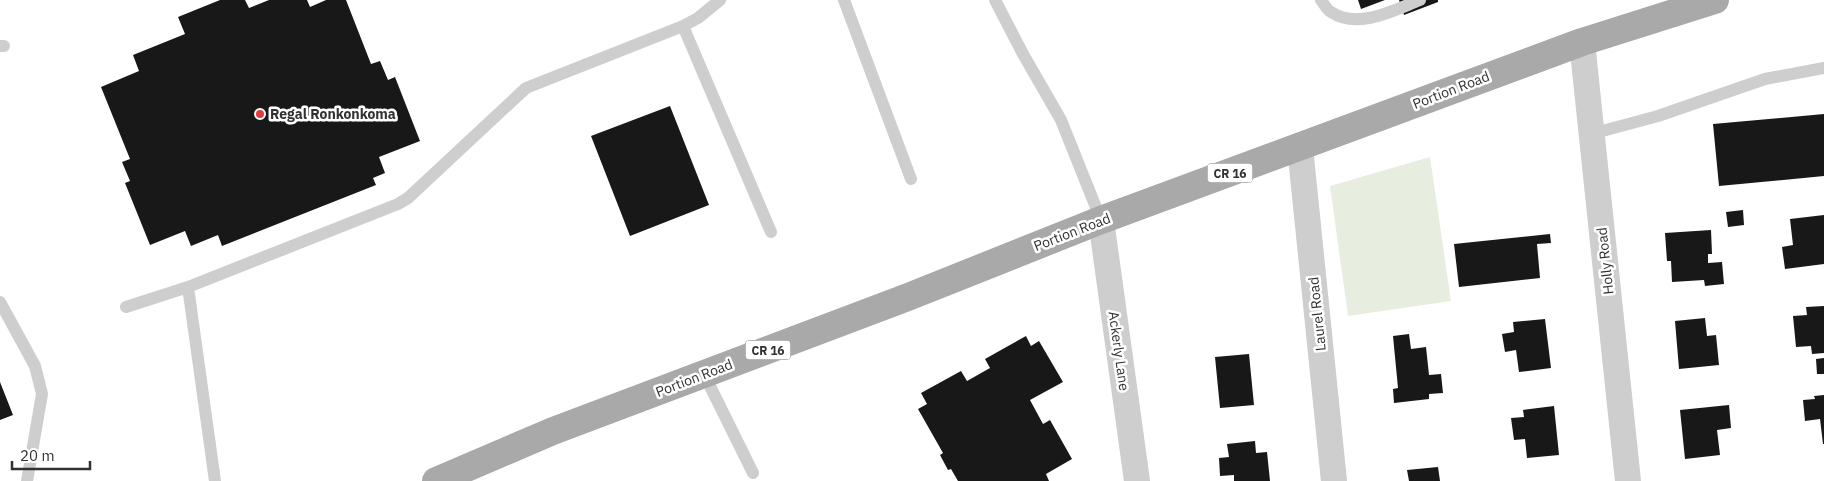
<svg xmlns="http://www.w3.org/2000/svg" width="1824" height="481" viewBox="0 0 1824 481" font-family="'IBM Plex Sans',sans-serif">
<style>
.green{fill:#e7eee0}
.building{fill:#181818}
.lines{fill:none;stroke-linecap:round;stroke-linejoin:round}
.service{stroke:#cecece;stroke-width:12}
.minor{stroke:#cecece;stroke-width:26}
.primary{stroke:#a9a9a9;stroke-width:28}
.poi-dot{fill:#e23a3e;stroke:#fff;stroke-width:2}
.labels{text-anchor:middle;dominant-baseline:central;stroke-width:5;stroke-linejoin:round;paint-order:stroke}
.shield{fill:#fff;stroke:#6f6f6f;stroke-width:1}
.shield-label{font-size:12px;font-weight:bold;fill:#313131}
.street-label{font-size:14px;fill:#313131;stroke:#fff}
.poi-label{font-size:14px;font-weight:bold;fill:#313131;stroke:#fff;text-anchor:start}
</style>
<rect width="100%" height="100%" fill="#fff"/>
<path class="green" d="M1430,157L1451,301L1348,316L1330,186Z"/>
<path class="building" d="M220,0H245L249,8L269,0H307L310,7L326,0H346L371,64L380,61L388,80L395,77L420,141L379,157L385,173L373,178L376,185L222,246L218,235L191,246L185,231L150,245L125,183L130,181L122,162L130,159L101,87L139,71L133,55L185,34L178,17Z
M1358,0H1385L1361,9Z
M1399,0H1438V2L1404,15Z
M670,106L709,205L630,236L591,136Z
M1824,114V176L1719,186L1713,124Z
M1743,210L1744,225L1728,227L1726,212Z
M1824,215V264L1785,269L1782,247L1793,245L1790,219Z
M1711,230L1712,254H1708V263L1722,262L1724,284L1705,286L1704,280L1672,282L1671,261H1667L1665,233Z
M1550,234L1551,243L1537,244L1540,278L1459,287L1454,244Z
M1824,306V353L1812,354L1811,346L1796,347L1793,316L1807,315L1806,307Z
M1705,318L1707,336L1716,335L1719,365L1679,369L1675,321Z
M1545,319L1551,368L1519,372L1516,350L1505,352L1502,334L1514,332L1513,322Z
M1409,334L1411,349L1426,347L1429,375L1441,374L1443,393L1429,394V399L1394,403L1393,389L1398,388L1393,336Z
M1026,336L1031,346L1039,341L1063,382L1030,400L1043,424L1050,420L1072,459L1046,474L1049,481H958L951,469L948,470L940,455L943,453L918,409L927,404L921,393L961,371L967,381L990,368L985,359Z
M1249,354L1254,405L1220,408L1215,357Z
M1824,358V374H1817L1816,359Z
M0,382L13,415L0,420Z
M1824,395V444H1823L1820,419L1805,421L1803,400L1815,399L1814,396Z
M1729,405L1731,428L1717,430L1720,455L1685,459L1680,410Z
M1554,406L1559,455L1527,458L1525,439L1514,440L1511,418L1524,417L1523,410Z
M1255,441L1256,453L1267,452L1270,481H1234V475L1220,476L1219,458L1229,457L1227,444Z
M1438,467L1440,481H1409L1407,470Z"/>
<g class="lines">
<path class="service" d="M844,0L911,179
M995,0L1023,54L1061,120L1101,220
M1321,0C1324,4 1327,10 1331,12C1358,30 1394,10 1420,0
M683,26L771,232
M0,46H4
M1591,134L1658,116L1765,79L1824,68
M188,287L215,481
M0,302L35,366L42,394L27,481
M126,307L188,287L398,204L408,198L526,88L683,26L698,18L720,0
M704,374L753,473"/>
<path class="minor" d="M1582,42L1628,481
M1300,147L1334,481
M1101,220L1137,481"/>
<path class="primary" d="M436,481L553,431L908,297L1101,220L1582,42L1715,0"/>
</g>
<circle class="poi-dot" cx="260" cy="114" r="5"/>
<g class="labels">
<g class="shield">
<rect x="1207.5" y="163.5" width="45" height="19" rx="4"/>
<rect x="745.5" y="340.5" width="45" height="19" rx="4"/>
</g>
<g class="shield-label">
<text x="1230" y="173">CR 16</text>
<text x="768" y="350">CR 16</text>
</g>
<g class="street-label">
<text transform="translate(1451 90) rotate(-21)">Portion Road</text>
<text transform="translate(1072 232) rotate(-21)">Portion Road</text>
<text transform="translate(1605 261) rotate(-96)">Holly Road</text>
<text transform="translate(1317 314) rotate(-96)">Laurel Road</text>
<text transform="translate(1119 351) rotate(82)">Ackerly Lane</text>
<text transform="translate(694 378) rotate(-21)">Portion Road</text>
</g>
<g class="poi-label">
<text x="270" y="114">Regal Ronkonkoma</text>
</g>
</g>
<path d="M12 461v8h78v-8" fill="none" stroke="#313131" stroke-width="2.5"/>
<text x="20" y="461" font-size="15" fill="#313131" stroke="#ffffff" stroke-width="4" paint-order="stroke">20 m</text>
</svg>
